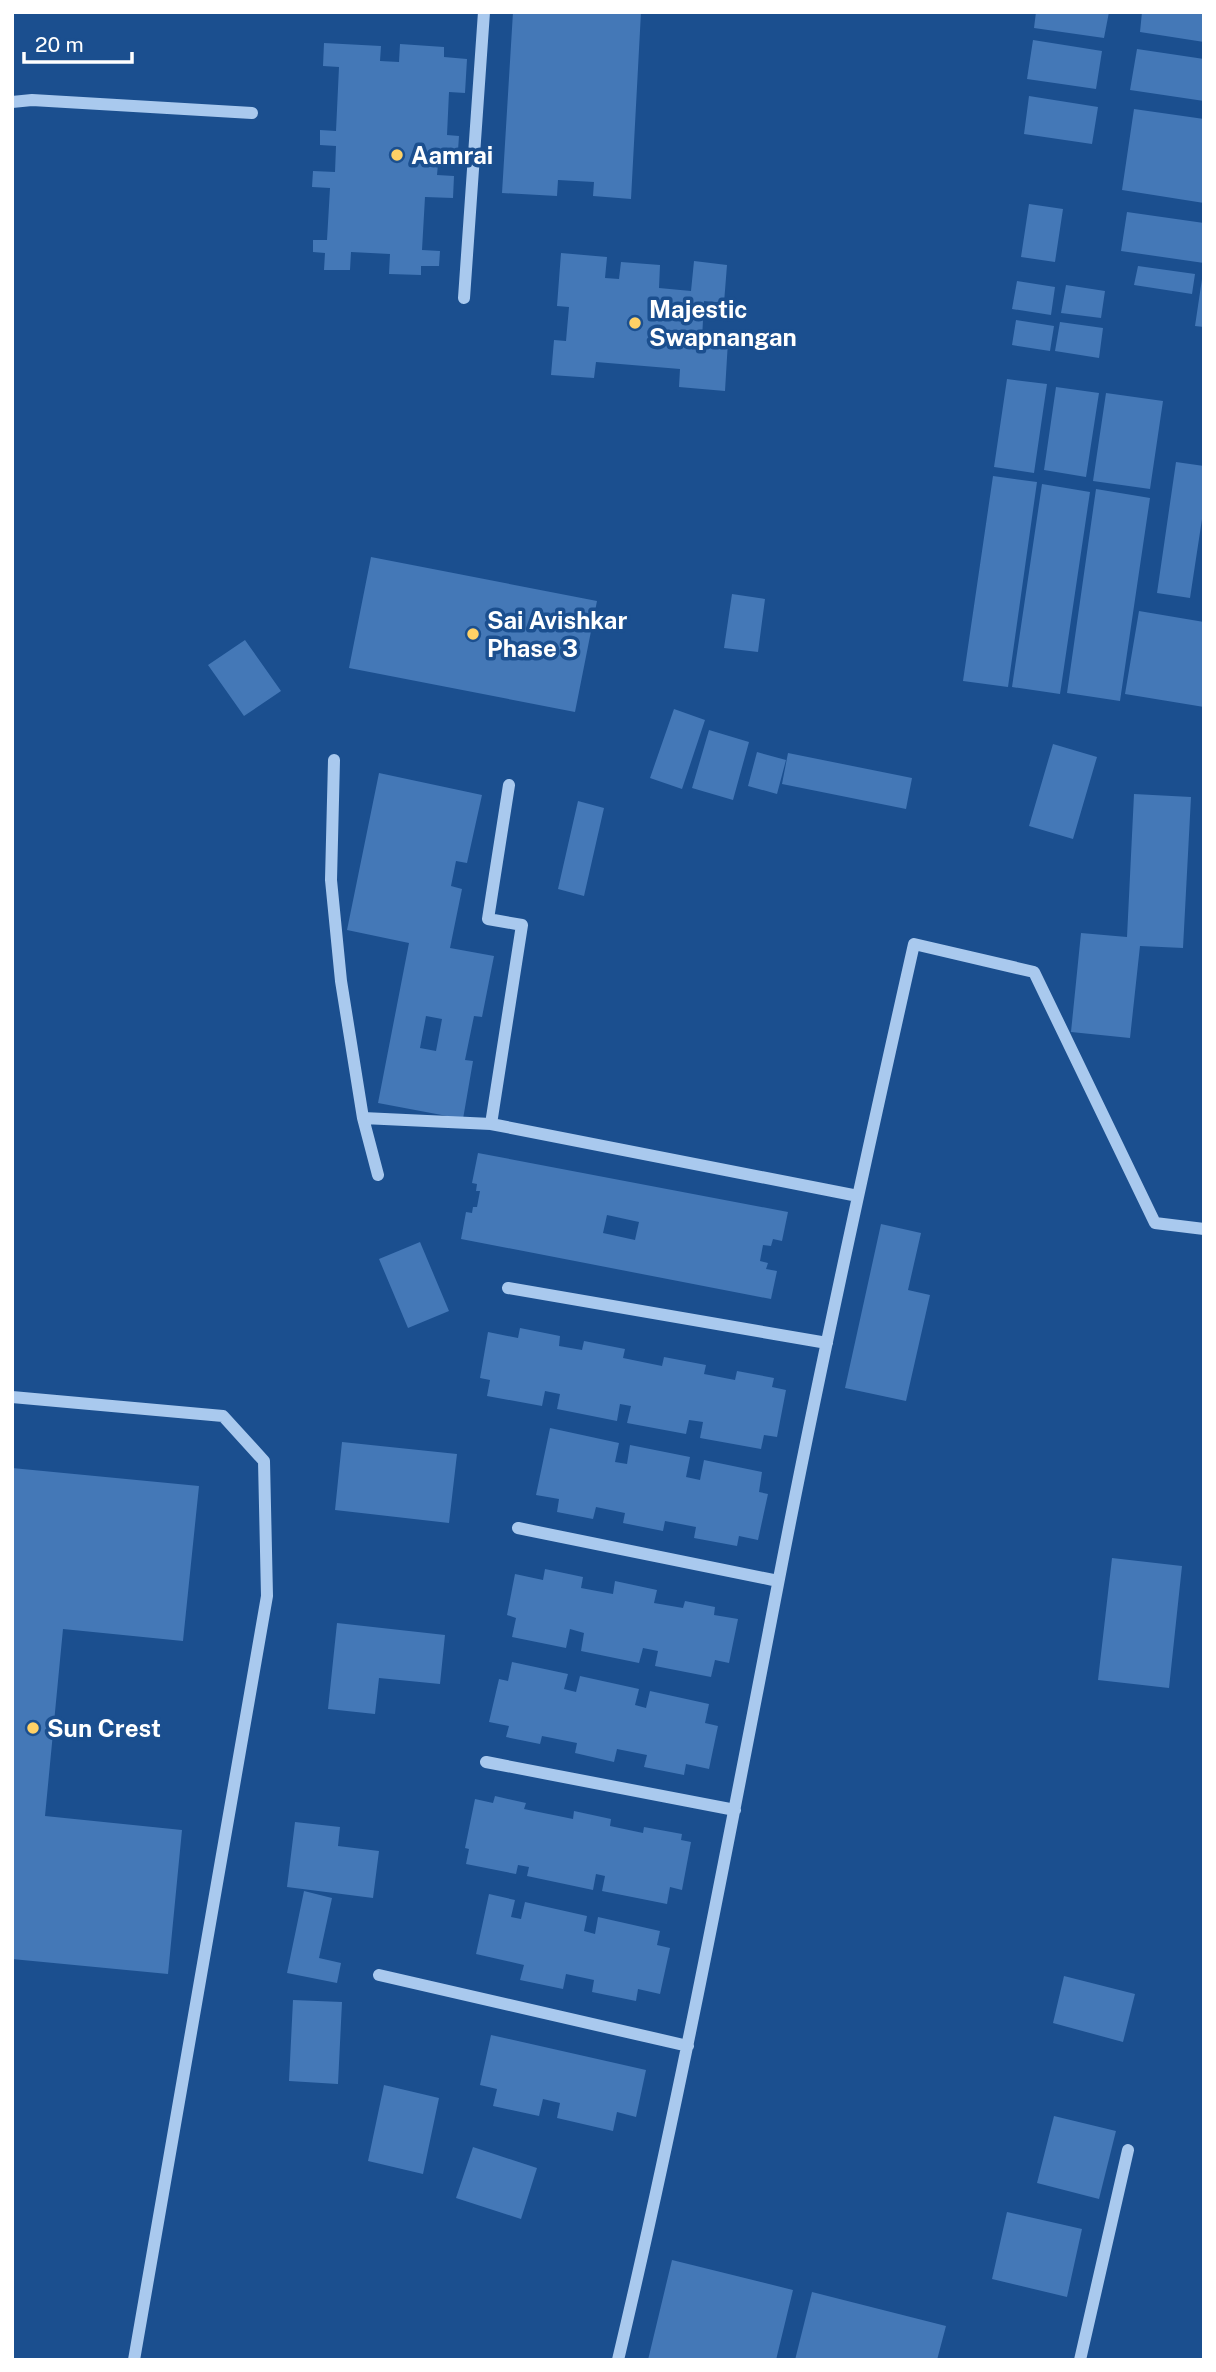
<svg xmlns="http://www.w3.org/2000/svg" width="1216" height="2372" viewBox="0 0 1216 2372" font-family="'Public Sans',sans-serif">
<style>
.building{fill:#4478b7;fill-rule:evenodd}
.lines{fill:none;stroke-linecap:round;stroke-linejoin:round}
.minor{stroke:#a9c9ee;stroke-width:12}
.poi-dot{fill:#ffd166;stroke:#1b4f8f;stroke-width:2.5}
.labels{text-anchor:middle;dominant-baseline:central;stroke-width:7;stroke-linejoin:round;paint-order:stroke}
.poi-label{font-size:24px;font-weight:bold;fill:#fff;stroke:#1b4f8f;text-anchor:start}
</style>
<rect width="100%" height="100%" fill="#1b4f8f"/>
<path class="building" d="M513,12H641L631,199L593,196L594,182L558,180L557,196L502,193Z
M1036,12H1109L1104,38L1034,28Z
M1142,12H1204V42L1140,32Z
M1033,40L1102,51L1096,89L1027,79Z
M324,43L381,46L380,61L399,62L400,44L444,47V57L467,59L465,93L449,92L447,135L459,136L457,165L438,164L437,175L454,176L453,198L425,197L422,250L440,251L439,266H421V275L389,274L390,254L351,252L350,270H324L325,253L313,252V240H327L330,188L312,187L313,171L335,172L336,146L320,145V130L336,131L339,67L323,66Z
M1137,49L1204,59V101L1130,90Z
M1029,96L1098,107L1092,144L1024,134Z
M1134,109L1204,119V203L1122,190Z
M1029,204L1063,209L1055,262L1021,257Z
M1127,212L1204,223V263L1121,251Z
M561,253L607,257L605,278L619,279L621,262L660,265L659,288L691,291L694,261L727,265L724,303L704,301L702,339L728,341L725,391L679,387L680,369L596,362L594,378L551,375L554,340L566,341L569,307L557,306Z
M1138,266L1195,274L1192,294L1134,285Z
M1202,279H1204V327L1195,326Z
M1017,281L1055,287L1051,315L1012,309Z
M1066,285L1105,291L1101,318L1061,313Z
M1016,320L1054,326L1050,351L1012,345Z
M1060,322L1103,328L1099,358L1055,351Z
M1007,379L1047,384L1034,473L994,467Z
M1056,387L1099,393L1086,477L1044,470Z
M1106,393L1163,401L1150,489L1093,481Z
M1176,462L1204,466V506L1190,598L1157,593Z
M993,476L1037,482L1008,687L963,681Z
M1042,484L1090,492L1060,694L1012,687Z
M1096,489L1150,498L1120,701L1067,693Z
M371,557L597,601L575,712L349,668Z
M732,594L765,599L758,652L724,648Z
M1139,611L1204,622V707L1125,694Z
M245,640L281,691L244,716L208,665Z
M674,709L705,720L682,789L650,778Z
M709,730L749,742L733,800L692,788Z
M1053,744L1097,757L1073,839L1029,826Z
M757,752L786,760L777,794L748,786Z
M788,753L912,778L906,809L782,784Z
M379,773L482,795L467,863L456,861L451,886L462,889L450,948L494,956L482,1017L474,1016L465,1060L473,1061L463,1119L378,1103L409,943L347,930ZM426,1016L442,1019L436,1051L420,1048Z
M1134,794L1191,797L1183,948L1140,946L1130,1038L1071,1032L1081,933L1127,937Z
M578,801L604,808L584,896L558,889Z
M478,1153L788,1212L782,1241L773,1239L771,1246L763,1245L760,1261L768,1263L766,1269L777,1271L771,1299L461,1239L466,1212L472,1213L473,1207H477L480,1191H476L477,1184L472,1183ZM607,1215L639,1222L635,1240L603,1233Z
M881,1224L921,1233L908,1290L930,1295L906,1401L845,1388Z
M420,1242L449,1311L408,1328L379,1259Z
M520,1328L560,1336L559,1346L582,1350L584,1341L625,1349L623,1358L662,1366L664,1357L706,1365L704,1374L735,1380L737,1371L774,1378L772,1387L786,1390L777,1437L764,1435L761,1449L700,1438L703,1422L689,1420L686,1434L627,1423L631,1406L620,1404L617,1421L557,1409L560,1394L545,1391L542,1406L487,1396L490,1380L480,1378L488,1332L518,1338Z
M550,1428L619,1443L615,1462L627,1464L630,1445L690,1457L686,1477L700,1480L704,1460L762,1472L759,1492L768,1494L758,1540L739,1536L737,1546L694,1538L696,1527L665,1521L663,1531L623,1523L625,1513L596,1507L593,1519L557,1512L559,1499L536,1495Z
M342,1442L457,1454L449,1523L335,1510Z
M12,1468L199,1486L183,1641L63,1629L45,1816L182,1830L168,1974L12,1959Z
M1112,1558L1182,1566L1169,1688L1098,1680Z
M545,1569L583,1577L581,1588L613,1594L615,1581L657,1590L654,1603L683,1608L685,1601L715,1607L714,1615L738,1619L729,1663L715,1660L711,1677L655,1666L658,1651L643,1648L639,1663L581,1651L584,1633L570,1629L566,1648L512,1637L516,1618L507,1615L515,1574L543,1580Z
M337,1623L445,1635L440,1684L379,1678L375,1714L328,1709Z
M512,1662L568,1674L564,1689L576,1692L580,1676L639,1689L635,1705L646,1708L650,1691L709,1704L705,1723L718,1726L709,1769L686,1764L684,1775L644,1767L647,1755L617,1749L614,1762L575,1753L577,1743L542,1736L540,1744L506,1737L509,1726L489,1722L499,1679L508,1681Z
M495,1796L526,1803L524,1809L573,1819L574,1811L611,1819L610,1826L643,1833L644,1827L682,1834L681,1840L691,1842L682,1890L670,1887L667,1904L602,1891L605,1876L596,1874L593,1890L527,1876L529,1867L518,1865L516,1874L466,1864L469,1849L465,1848L475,1799L493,1803Z
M295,1822L340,1827L338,1846L379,1851L373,1898L287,1887Z
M304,1891L332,1898L319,1958L341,1963L337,1983L287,1973Z
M489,1894L515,1900L511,1917L521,1919L525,1902L587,1916L584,1931L595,1934L598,1917L660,1931L657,1945L670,1948L660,1994L638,1989L636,2001L592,1992L594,1980L566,1974L563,1989L520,1980L524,1965L476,1954Z
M1064,1976L1135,1994L1123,2042L1053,2023Z
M293,2000L342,2002L338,2084L289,2081Z
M491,2035L646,2070L636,2117L617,2112L613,2131L557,2118L560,2103L543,2099L539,2116L493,2106L497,2089L480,2085Z
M384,2085L439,2098L423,2174L368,2161Z
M1054,2116L1116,2131L1099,2199L1037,2183Z
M473,2147L537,2168L521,2219L456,2198Z
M1007,2212L1082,2229L1067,2297L992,2279Z
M672,2260L793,2290L776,2360H648Z
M812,2292L946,2326L937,2360H795Z"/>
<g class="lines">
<path class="minor" d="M12,102L32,100L252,113
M464,298L484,12
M334,760L331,880L341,981L363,1118
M491,1124L522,925L488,919L509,785
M378,1175L363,1118L491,1124L858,1196
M508,1288L827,1343
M12,1397L223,1416L264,1461L267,1596L134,2360
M518,1528L778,1581
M486,1762L735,1810
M379,1975L688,2046
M618,2360C679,2103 728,1843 778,1584C819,1370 866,1157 914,944L1034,972L1155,1223L1204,1229
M1080,2360L1128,2150"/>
</g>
<g class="poi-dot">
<circle cx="397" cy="155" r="7"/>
<circle cx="635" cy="323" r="7"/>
<circle cx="473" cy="634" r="7"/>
<circle cx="33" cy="1728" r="7"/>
</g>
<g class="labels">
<g class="poi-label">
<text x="411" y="155">Aamrai</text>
<text x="649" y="309">Majestic<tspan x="649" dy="28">Swapnangan</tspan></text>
<text x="487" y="620">Sai Avishkar<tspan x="487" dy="28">Phase 3</tspan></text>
<text x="47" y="1728">Sun Crest</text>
</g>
</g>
<rect width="1216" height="2372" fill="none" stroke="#ffffff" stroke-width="28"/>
<path d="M24 52v10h108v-10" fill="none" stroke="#ffffff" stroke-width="3.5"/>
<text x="35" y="52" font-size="21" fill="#ffffff" stroke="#1b4f8f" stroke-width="5" paint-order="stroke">20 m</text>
</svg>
